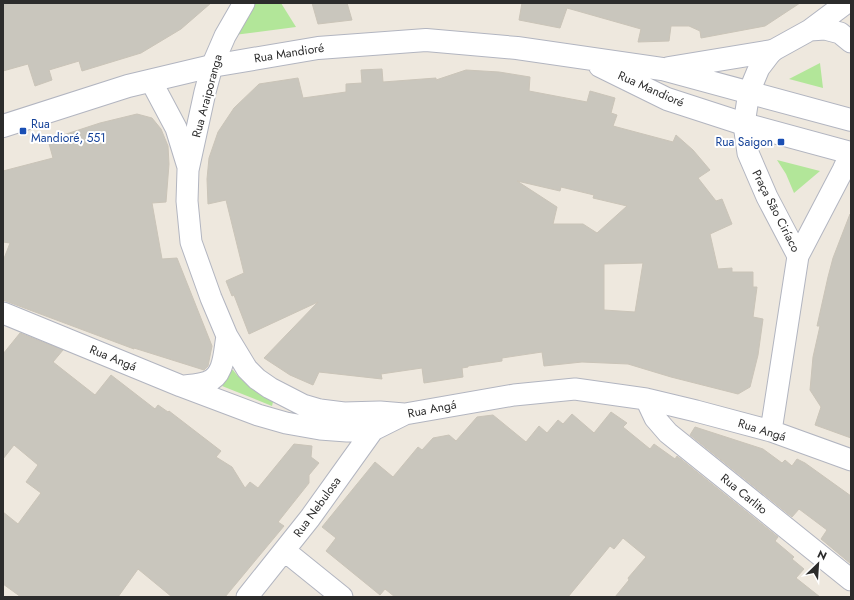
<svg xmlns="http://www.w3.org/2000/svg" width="854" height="600" viewBox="0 0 854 600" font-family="Jost,sans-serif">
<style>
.green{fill:#b2e699}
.building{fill:#c9c6bd;stroke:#cac4b8;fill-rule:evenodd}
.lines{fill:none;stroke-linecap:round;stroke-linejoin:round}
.minor-casing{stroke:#b2b5c0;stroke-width:23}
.tertiary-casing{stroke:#b2b5c0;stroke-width:24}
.minor{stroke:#fff;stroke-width:21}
.tertiary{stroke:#fff;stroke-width:22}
.transit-dot{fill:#1a4fb4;stroke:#fff;stroke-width:1.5}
.labels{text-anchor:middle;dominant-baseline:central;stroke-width:4;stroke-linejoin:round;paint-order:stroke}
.street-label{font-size:12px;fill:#2c2c2c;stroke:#fff}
.transit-label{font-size:12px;fill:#164399;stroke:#fff;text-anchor:start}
</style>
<rect width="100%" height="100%" fill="#eee8de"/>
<path class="green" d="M254,3H281L296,27L234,35Z
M820,63L823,88L789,79Z
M777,160L820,171L794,193L786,174Z
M231,370H233C243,384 259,392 273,402L272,406L222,386L228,378Z"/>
<path class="building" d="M3,3H211L181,29L141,53L82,71L79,61L49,70L52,80L35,86L28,64L3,71Z
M312,3H347L352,20L318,24Z
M522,3H800L765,26L701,38L700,31L689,26H671L669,41L638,42L641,29L567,8L560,28L519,20Z
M382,69L383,82L436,78V80L466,70L499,72L530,77L529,91L587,102L590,91L615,98L611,113L617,115L613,126L673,142L676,135L693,150L710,170L698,178L716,201L722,199L732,224L710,234L718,269L732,268V272H753V287H757L753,317L763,319L758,355L750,387L738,394L671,377L628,364L582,362L544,366L542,352L502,358V361L468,366V367L462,368L463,377L424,383L422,368L381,374L382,379L319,372L313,385L290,375L264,358L318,302L249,334L234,295L232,296L226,281L244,273L226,200L208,204L207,179L209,158L218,132L234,108L259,84L298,78L303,98L346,92V84L362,83L361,70ZM517,181L560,191L561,187L594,195L593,198L627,206L597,233L583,224H553L557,207ZM643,263L635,312L604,310V264Z
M137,114L152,118L161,129L168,146L169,164L166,202L152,203L162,259L177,258L212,346L208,366L204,370L134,348V349L3,300V261L10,243L3,242V171L53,158L48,140L100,123Z
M850,214L851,215V438L815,425L821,407L810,390L813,357L820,326H817L828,277L833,258Z
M20,333L63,350L53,362L95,395L111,375L155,409L158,405L168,412L169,411L221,451L216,457L232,467L245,488L250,482L258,488L294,444L312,446L311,457L319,463L309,475V483L278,522L284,526L225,597H172L138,569L118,597H21L3,584V512L18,524L41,493L26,482L38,465L14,445L3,459V354Z
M611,412L627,423L623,427L650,449L654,444L675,459L677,456L778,537L775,541L794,557L792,559L804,569L796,578L820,597H615L629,580L628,578L646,557L623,538L614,549L610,546L568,597H395L385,589L380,595L326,551L336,538L322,527L375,462L393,477L418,447L422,450L433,438L449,435L456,441L477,417L493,415L526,442L539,426L547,433L558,420L563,424L572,414L594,433Z
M695,427L763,449L782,463L785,460L792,466L797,459L805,463L851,496V564L821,539L827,530L799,509L792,517L690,435Z"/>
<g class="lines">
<defs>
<path id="minor" d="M244,3L225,36L212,66L205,92L188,170L187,201L191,242L211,298L227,336L247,369L257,379L270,388L303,405L320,410L344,413L380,412L404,414
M810,30L846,3
M151,81L176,128L188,167
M798,256L767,197L748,153L744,124L749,92L759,68L772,51L810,30L825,29L840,33L851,42
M3,313L181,386L258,415L286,423L320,429L347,431L373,430L405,414L514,395L575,389L646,399L696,411L771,431L851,460
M182,386C190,385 199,385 207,382C225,376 224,351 227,336
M646,399L655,418L668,433L851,580
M771,431L798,256L843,170L851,153
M285,551L342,597
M247,597L310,518L373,430L376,421"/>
<path id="tertiary" d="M600,66L667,99L744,124L851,153
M669,68L772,51
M3,126L128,86L212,66L318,48L426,40L517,48L662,69L851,120"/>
</defs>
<use href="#minor" class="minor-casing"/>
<use href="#tertiary" class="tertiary-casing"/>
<use href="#minor" class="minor"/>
<use href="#tertiary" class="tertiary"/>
</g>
<g class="transit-dot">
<rect x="19" y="127" width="8" height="8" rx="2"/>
<rect x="777" y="138" width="8" height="8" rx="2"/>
</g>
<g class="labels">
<g class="street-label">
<text transform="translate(289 53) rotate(-9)">Rua Mandioré</text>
<text transform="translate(651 89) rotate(24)">Rua Mandioré</text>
<text transform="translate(207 96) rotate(-75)">Rua Araiporanga</text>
<text transform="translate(776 211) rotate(63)">Praça São Ciríaco</text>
<text transform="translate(113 358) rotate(22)">Rua Angá</text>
<text transform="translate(432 409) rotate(-11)">Rua Angá</text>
<text transform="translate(762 430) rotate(17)">Rua Angá</text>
<text transform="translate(744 494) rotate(39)">Rua Carlito</text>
<text transform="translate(317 507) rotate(-54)">Rua Nebulosa</text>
</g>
<g class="transit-label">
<text x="31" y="124">Rua<tspan x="31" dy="14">Mandioré, 551</tspan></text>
<text x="773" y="142" text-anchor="end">Rua Saigon</text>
</g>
</g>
<rect width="854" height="600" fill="none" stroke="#2c2c2c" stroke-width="8"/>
<g transform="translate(818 564) rotate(25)" stroke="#ffffff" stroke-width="3" paint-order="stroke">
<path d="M0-3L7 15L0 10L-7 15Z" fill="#2c2c2c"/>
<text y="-6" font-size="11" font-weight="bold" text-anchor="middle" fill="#2c2c2c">N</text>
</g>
</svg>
